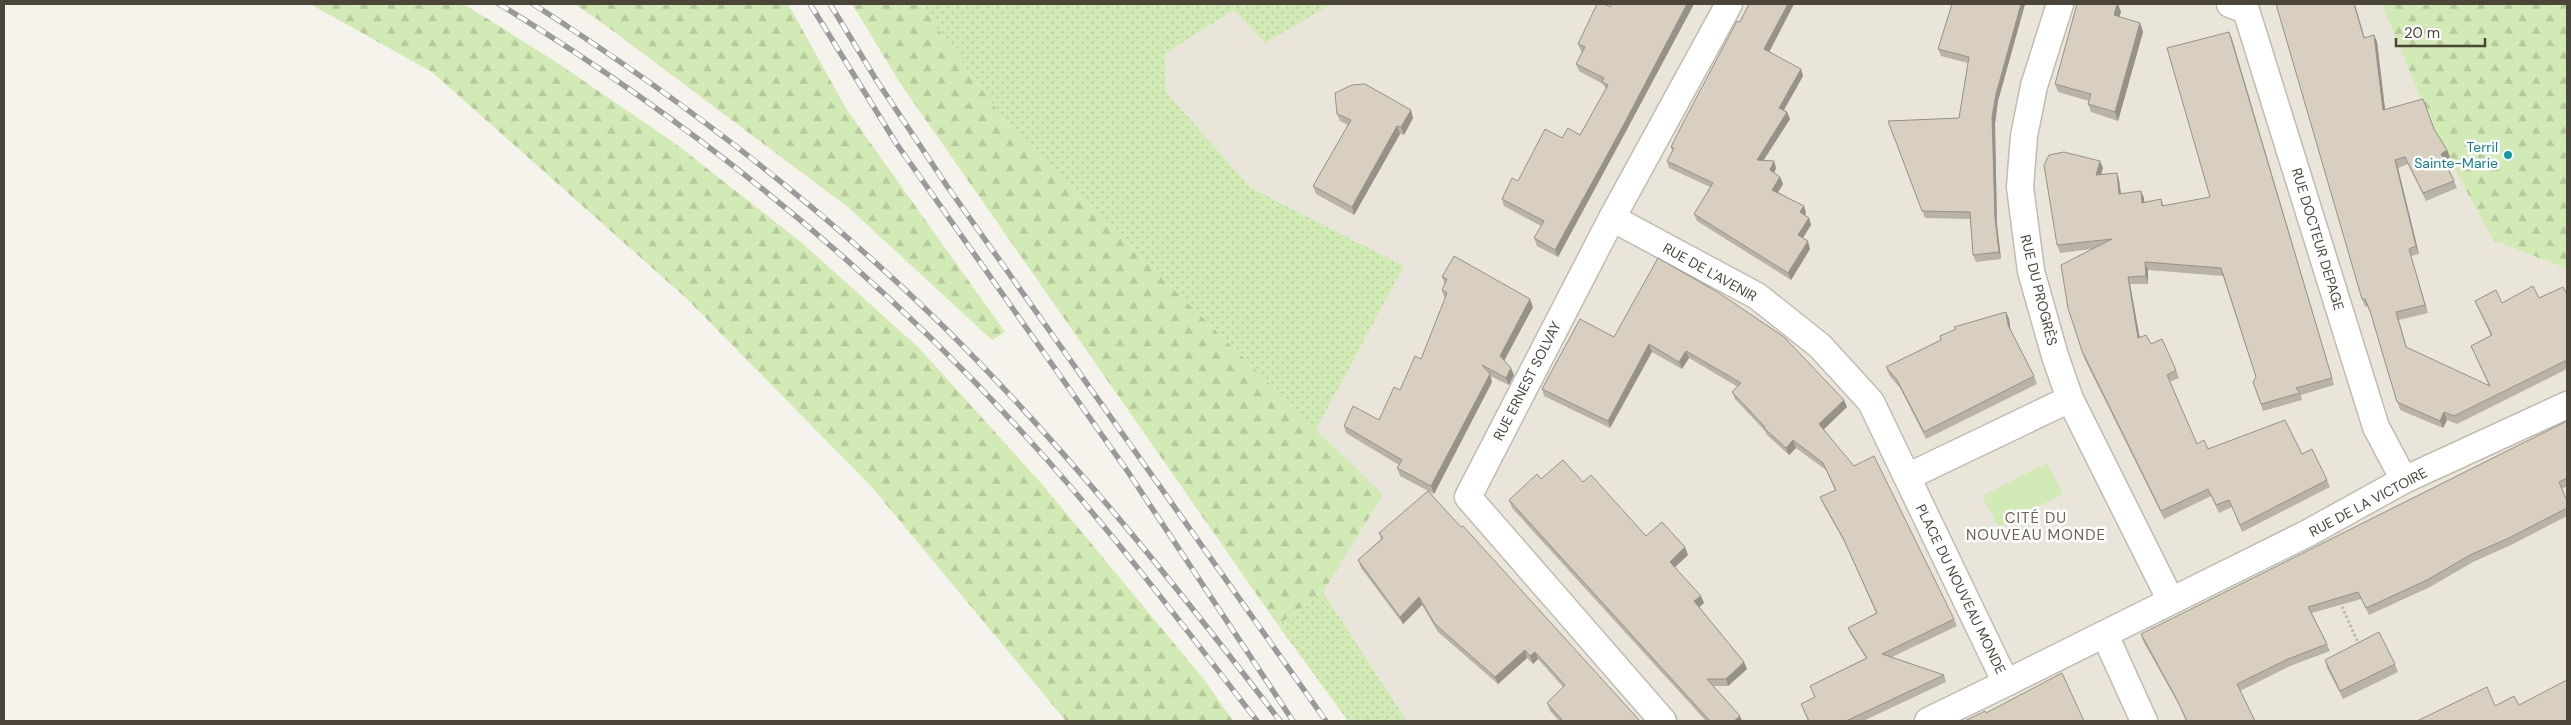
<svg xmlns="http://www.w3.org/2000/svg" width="2571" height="725" viewBox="0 0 2571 725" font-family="'DM Sans',sans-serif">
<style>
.residential{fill:#eae5da}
.grass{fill:url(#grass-dots)}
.forest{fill:url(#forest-firs)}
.pitch{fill:#d2eab5}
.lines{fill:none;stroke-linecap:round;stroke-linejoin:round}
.street-casing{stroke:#c2bbae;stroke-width:29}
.path{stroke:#c4b79f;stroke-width:3;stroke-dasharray:2.5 2.5;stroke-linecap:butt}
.street{stroke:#fff;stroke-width:26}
.rail-casing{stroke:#9a9a9a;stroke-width:5.5}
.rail{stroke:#fff;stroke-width:4;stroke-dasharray:11;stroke-linecap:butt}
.wall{fill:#bab2a6}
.shaded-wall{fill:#979187}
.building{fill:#d8cfc1;stroke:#979187}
.culture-dot{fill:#0f9aa8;stroke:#fff;stroke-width:2}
.labels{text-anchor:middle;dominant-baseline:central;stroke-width:5;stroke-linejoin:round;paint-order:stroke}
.culture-label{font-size:14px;fill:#0d838f;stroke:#fff;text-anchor:end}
.street-label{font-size:14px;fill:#4b4439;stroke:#fff}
.neighbourhood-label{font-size:15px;letter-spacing:1px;fill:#6e6250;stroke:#fff}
</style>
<defs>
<pattern id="grass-dots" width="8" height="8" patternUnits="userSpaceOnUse" patternTransform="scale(1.25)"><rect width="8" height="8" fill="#d2eab5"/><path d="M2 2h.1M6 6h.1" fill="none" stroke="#b6ca9c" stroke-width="1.8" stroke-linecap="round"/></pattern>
<pattern id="forest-firs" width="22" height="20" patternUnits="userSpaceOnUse" patternTransform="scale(1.25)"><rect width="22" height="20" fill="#d2eab5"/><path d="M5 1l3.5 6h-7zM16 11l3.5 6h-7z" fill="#b6ca9c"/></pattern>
</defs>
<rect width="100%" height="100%" fill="#f6f3ec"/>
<path class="residential" d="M1332,4H2382L2434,131L2493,240L2567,269V721H1407L1323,592L1383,495L1316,430L1404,266L1251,188L1166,92L1165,54L1234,10L1265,43Z"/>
<path class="grass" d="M920,4H1332L1265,43L1234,10L1165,54L1166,92L1251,188L1404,266L1316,430L1012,131Z
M1323,592L1407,721H1348L1278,625Z"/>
<path class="forest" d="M310,4H464L553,60L676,144L802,243L918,347L1042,484L1206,682L1233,721H1066L870,485L686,298L432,72Z
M574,4H788L847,110L1005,332L992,340L849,208L597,19Z
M852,4H920L1012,131L1383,495L1323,592L1278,625L900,83Z
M2382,4H2567V269L2493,240L2434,131Z"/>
<path class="pitch" d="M2047,463L2063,494L1998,527L1982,496Z"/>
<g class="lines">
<defs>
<path id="street" d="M2060,4L2034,86L2024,136L2020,187L2031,271L2055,356L2070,399L2171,601L2006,683L1907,477L2070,399
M2230,4L2246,10L2376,427L2404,480
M1612,218L1757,296L1820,346L1871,402L1907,477
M2171,601L2308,533L2404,480L2567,405
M2105,635L2144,721
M1663,721L1468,497L1612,218L1729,4
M1928,721L2006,683"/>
</defs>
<use href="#street" class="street-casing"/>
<path class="path" d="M2340,602L2360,647"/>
<use href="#street" class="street"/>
<defs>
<path id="rail" d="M499,4C703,129 890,282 1049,462C1122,545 1189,633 1257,721
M533,4C680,98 819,204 944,327C1067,449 1175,584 1280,721
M810,4L896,143L1128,472L1293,721
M830,4L877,81L947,186L1326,721"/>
</defs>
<use href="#rail" class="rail-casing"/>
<use href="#rail" class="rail"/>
</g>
<path class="wall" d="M1612,4H1694L1625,133L1558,257L1537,246L1534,238L1541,226L1504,206L1502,199L1518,181L1562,138L1580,135L1606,89L1603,84L1579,71L1576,64L1582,52L1581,51L1578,44L1610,7Z
M1749,4H1794L1769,52L1801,69L1803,76L1784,110L1787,112L1790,119L1764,160L1774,161L1776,168L1774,173L1780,177L1783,184L1778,192L1804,206L1806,213L1805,215L1809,218L1811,225L1803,238L1810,249L1791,280L1697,221L1694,214L1710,187L1669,168L1667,161L1672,151L1671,147Z
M1952,4H2025L1998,101L1995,124L1997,225L2001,259L1976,262L1973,255L1970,219L1925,218L1888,121L1959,118L1968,63L1941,56L1938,49Z
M2118,4L2121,12L2119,17L2140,23L2143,32L2118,121L2091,112L2088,104L2089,101L2058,92L2055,84Z
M2355,4L2365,38L2374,35L2377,42L2385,109L2434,129L2447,150L2450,157L2445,161L2457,188L2426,201L2408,164L2398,168L2419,254L2411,256L2428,313L2399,320L2407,348L2489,386L2471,346L2491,336L2478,308L2475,301L2502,303L2567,294V369L2457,424L2447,420L2443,428L2400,410L2371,314L2367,306L2365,307L2362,299Z
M2229,32L2334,385L2301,395L2302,400L2263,411L2253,382L2256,377L2223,276L2148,270V284H2130L2140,338L2151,344L2176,370L2179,378L2170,382L2197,444L2208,449L2302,454L2327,480L2330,487L2242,532L2232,507L2219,513L2211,496L2164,519L2084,358L2082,351L2093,249L2060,253L2057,245L2100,161L2103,168L2101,174L2117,173L2119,180L2121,194L2141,191L2144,198V202L2161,199L2164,206L2210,197Z
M1337,114L1413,118L1404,135L1400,134L1354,215L1316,194L1313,186L1348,125L1340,121Z
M1658,258L1847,407L1824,429L1954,619L1957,626L1892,657L1944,675L1946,682L1863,721H1808L1801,704L1815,697L1810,686L1866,658L1851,635L1848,628L1876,613L1846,545L1823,504L1820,497L1835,490L1826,470L1796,448L1789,455L1767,435L1765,431L1735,399L1732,392L1738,387L1689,358L1682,369L1652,352L1610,428L1544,396L1542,389L1614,337Z
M1442,277L1533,307L1504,360L1514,375L1509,385L1490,376L1492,382L1434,494L1400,476L1397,468L1399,465L1346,433L1344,426L1379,420L1421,359L1446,298L1444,297L1442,290L1445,284Z
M2006,312L2009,319L2010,329L2034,376L2037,384L1926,439L1900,388L1889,375L1886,367L1941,340L1955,329L1954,327Z
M2567,421V486L2562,489L2567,501V516L2511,545L2473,562L2430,587L2369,615L2361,599L2312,613L2327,644L2330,651L2290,666L2240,691L2255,721H2186L2179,705L2143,641L2141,634Z
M1541,479L1583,482L1646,536L1688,555L1675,567L1704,603L1699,607L1744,662L1747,669L1728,686H1713L1740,716L1742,721H1706L1512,508L1509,500Z
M1379,533L1640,721H1559L1550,711L1547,703L1563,687L1538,659L1533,664L1527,658L1498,684L1438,632L1422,605L1403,624L1361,568L1358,560L1381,539Z
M2325,660L2395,664L2398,672L2343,699L2327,668Z"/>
<path class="shaded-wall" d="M1687,4H1694L1625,133L1558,257L1555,250Z
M1788,4H1794L1767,56L1764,49Z
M2021,4H2025L1998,101L1995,124L1997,225L2001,259L1999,252L1995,218L1992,117L1996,94Z
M2118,4L2121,12L2117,24L2114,15Z
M2140,23L2143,32L2118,121L2115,112Z
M2229,32L2232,39L2334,385L2332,378Z
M2374,35L2377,42L2386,117L2383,110Z
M1801,69L1803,76L1781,115L1779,108Z
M1411,110L1413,118L1404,135L1401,127Z
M1787,112L1790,119L1759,167L1757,160Z
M1397,126L1400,134L1354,215L1352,207Z
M2447,150L2450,157L2444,161L2441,154Z
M2395,160L2398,168L2419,254L2416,246Z
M1774,161L1776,168L1772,177L1770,170Z
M2100,161L2103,168L2099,182L2096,175Z
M2117,173L2119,180L2122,201L2119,194Z
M1780,177L1783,184L1775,197L1772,190Z
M2141,191L2144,198L2145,210L2142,203Z
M1804,206L1806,213L1802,219L1800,212Z
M1809,218L1811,225L1800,242L1798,235Z
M1808,241L1810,249L1791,280L1788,273Z
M2409,249L2411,256L2428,313L2425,305Z
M2145,262L2148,270V284L2146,276Z
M2128,277L2130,284L2141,346L2138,338Z
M1530,299L1533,307L1503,363L1500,356Z
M2006,312L2009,319L2011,332L2008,325Z
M1649,344L1652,352L1610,428L1608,421Z
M1686,351L1689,358L1682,369L1679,362Z
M1511,368L1514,375L1509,385L1506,378Z
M1490,374L1492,382L1434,494L1431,486Z
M1844,400L1847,407L1822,431L1819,424Z
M2444,412L2447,420L2443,428L2440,421Z
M1793,440L1796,448L1789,455L1786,448Z
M1685,547L1688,555L1673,569L1670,562Z
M1701,596L1704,603L1697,609L1694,601Z
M1419,597L1422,605L1403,624L1400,617Z
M1525,650L1527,658L1498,684L1495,677Z
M1535,652L1538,659L1533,664L1530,656Z
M1744,662L1747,669L1728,686L1726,679Z
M1740,716L1742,721H1734Z"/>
<path class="building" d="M1597,4H1605L1610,7L1612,4H1687L1623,126L1555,250L1534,238L1544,221L1502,199L1512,178L1518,181L1545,129L1562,138L1568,128L1580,135L1608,85L1602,82L1604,78L1576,64L1585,47L1578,44Z
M1749,4H1788L1764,49L1801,69L1779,108L1787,112L1757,160L1774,161L1770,170L1780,177L1772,190L1804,206L1800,212L1809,218L1798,235L1808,241L1788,273L1694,214L1713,183L1667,161L1674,148L1671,147L1683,123L1737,21L1740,22Z
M1952,4H2021L1996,94L1992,117L1995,218L1999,252L1973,255L1970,212L1922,211L1888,121L1959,118L1969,57L1938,49Z
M2077,4H2117L2114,15L2140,23L2115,112L2088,104L2091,94L2055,84Z
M2276,4H2354L2364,38L2374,35L2383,110L2423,99L2434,129L2447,150L2441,154L2454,181L2423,193L2405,157L2395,160L2416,246L2409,249L2425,305L2396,312L2406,347L2490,386L2471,346L2492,335L2475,301L2496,290L2502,303L2533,286L2539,298L2563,287L2567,294V360L2454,416L2444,412L2440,421L2397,402L2370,311L2365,299H2362Z
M2229,32L2332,378L2296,388L2300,393L2261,404L2253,382L2256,377L2221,268L2145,262L2146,276L2128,277L2138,338L2146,335L2151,344L2162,339L2176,370L2167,375L2197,444L2204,440L2208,449L2285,420L2302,454L2312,449L2327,480L2240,525L2229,500L2216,505L2208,489L2161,511L2082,351L2068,308L2061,265L2112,239L2057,245L2044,165L2049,155L2064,152L2100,161L2096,175L2117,173L2119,194L2141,191L2142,203L2161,199L2162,206L2210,197L2167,48Z
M1365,84L1411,110L1401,127L1397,126L1352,207L1313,186L1351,120L1337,114L1335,93L1352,85Z
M1454,256L1530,299L1500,356L1511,368L1506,378L1482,365L1490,374L1431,486L1397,468L1402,460L1344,426L1353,406L1379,420L1394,387L1400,390L1415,356L1421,359L1447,293L1442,290L1447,279L1442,277Z
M1658,258L1719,293L1784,337L1844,400L1819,424L1854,466L1874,456L1954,619L1882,654L1944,675L1846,721H1809L1801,704L1815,697L1810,686L1867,658L1848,628L1877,613L1843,538L1820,497L1836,490L1823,463L1793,440L1786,448L1764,428L1765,427L1732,392L1741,383L1686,351L1679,362L1649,344L1608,421L1542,389L1580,319L1614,337Z
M2006,312L2008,325L2034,376L1924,432L1897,380L1886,367L1941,340L1940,336L1956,329L1954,327Z
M2567,421V478L2559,482L2567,501V508L2509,538L2470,555L2427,580L2366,608L2358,592L2308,607L2327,644L2288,659L2237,684L2255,721H2187L2176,698L2141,634Z
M1563,460L1583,482L1591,475L1646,536L1662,522L1685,547L1670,562L1701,596L1694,601L1744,662L1726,679H1707L1740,716L1734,721H1710L1509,500L1537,474L1541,479Z
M1428,491L1461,527L1463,526L1640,721H1563L1547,703L1565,685L1535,652L1530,656L1525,650L1495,677L1435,624L1419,597L1400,617L1358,560L1383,538L1379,533Z
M2379,632L2395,664L2340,691L2325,660Z
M2062,673L2084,721H1965L1985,711L1986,713Z
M2567,680V721H2417L2487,687L2495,706L2514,696L2519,705Z"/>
<circle class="culture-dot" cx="2508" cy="155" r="5"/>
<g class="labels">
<g class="culture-label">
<text x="2498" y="147">Terril<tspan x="2498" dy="16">Sainte-Marie</tspan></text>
</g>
<g class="street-label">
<text transform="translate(2318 239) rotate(73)">RUE DOCTEUR DEPAGE</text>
<text transform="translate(1710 272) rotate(29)">RUE DE L'AVENIR</text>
<text transform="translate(2039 290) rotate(76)">RUE DU PROGRÈS</text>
<text transform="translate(1527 381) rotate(-63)">RUE ERNEST SOLVAY</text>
<text transform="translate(2368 502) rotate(-28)">RUE DE LA VICTOIRE</text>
<text transform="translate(1961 589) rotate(64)">PLACE DU NOUVEAU MONDE</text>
</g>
<g class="neighbourhood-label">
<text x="2036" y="518">CITÉ DU<tspan x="2036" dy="17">NOUVEAU MONDE</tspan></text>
</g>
</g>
<rect width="2571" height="725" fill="none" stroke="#4b4439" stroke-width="10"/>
<path d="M2396 38v8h89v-8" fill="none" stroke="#4b4439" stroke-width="2.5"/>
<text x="2404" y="38" font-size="15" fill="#4b4439" stroke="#ffffff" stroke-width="4" paint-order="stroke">20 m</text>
</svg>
